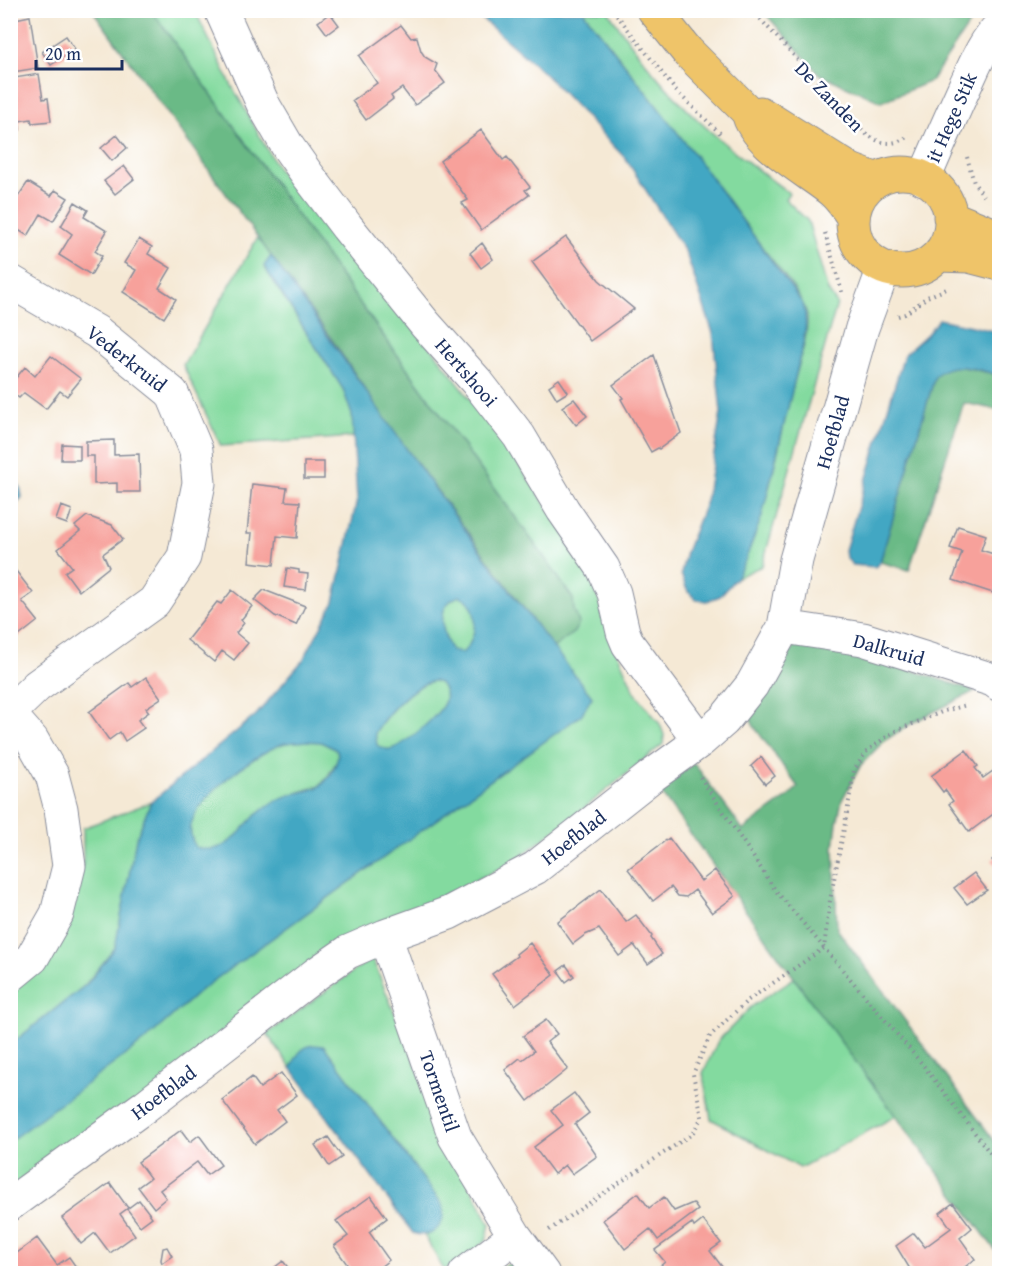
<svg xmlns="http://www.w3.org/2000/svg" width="1010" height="1284" viewBox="0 0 1010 1284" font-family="'Gentium Book Plus',serif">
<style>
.green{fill:#83da9f;stroke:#4f847e;stroke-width:1.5}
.forest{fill:#6aba86;stroke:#427472;stroke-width:1.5}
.water{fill:#43a7c3;stroke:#2f6b90;stroke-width:1.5;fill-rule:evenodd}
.building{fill:#f7a19b}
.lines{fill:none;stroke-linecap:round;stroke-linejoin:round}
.minor-casing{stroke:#888c9a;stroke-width:35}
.major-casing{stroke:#888c9a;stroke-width:35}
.path{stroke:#888c9a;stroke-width:4;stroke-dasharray:1.5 4.5;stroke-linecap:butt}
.minor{stroke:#fff;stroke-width:33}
.major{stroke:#efc469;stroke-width:33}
.labels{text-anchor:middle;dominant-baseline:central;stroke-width:5;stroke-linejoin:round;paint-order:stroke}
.street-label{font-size:20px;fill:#1b2f5e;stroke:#fff}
</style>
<rect width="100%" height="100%" fill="#fff"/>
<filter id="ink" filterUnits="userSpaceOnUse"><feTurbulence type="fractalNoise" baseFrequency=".0167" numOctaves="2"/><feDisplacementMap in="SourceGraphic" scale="12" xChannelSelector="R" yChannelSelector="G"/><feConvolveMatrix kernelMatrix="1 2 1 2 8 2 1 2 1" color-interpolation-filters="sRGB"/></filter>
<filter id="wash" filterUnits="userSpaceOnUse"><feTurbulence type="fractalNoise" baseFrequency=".008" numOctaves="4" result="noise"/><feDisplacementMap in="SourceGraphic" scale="24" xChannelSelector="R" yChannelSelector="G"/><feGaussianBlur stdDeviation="1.35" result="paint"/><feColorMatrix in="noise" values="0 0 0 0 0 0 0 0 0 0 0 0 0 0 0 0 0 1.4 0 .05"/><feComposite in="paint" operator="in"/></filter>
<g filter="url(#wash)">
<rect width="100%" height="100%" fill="#f5e9d5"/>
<path class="green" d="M152,11H195L232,86L278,169L337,245L434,351L514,458L571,541L598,596L616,650L635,692L660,724L664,735L663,744L582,810L510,864L387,922L11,1195L10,1140L143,1042L202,989L581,715L592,697L553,648L574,632L573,599L547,561L361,305Z
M583,11H608C634,50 665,89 699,121C727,147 758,170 789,193L785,199L808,221L828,291L837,304L762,566L736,578C767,520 776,454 792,391C797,369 809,337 807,315C804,297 771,259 759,243C702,164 643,87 583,11Z
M258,237L271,256L264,267L343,389L352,415L354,437L221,446L183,365Z
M460,596C482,602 477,642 462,653L452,651C442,634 434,604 460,596Z
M433,681L440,683C444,688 447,694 445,700C441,715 405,746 390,749C385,750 381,748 377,745L375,733C386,715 412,685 433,681Z
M305,741L321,742L337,750L338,759L326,779L319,786L299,792L258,814L239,835L223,846L207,851L195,847C192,840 189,832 191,825C198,795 255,754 282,744C289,742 298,742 305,741Z
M151,802L136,839L115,948L84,986L11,1044V988L83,865V828Z
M372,958L446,1138L490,1224L486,1240L474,1251L444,1270L424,1235L429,1234L442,1204L324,1046C305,1044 298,1052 291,1068L267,1034Z
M794,978L896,1116L800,1168L711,1119L703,1073L718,1041L751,1007Z
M518,1264L535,1274H495L507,1265Z"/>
<path class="forest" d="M93,11H152L361,305L547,561L573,599L574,610L579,623L574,632L553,648L391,428L333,341Z
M763,11L978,10V11L931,81L881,102L819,74Z
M954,365L999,375V410L964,403L909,570L880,562L935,376L943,368Z
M798,633L975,691L912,723L884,741L861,765L842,800L837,823L834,847L837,929L999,1147V1255L818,1011L658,789L694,763L743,830L789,796L798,787L753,725L749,714C769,690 789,663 798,633Z"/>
<path class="water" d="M473,11H583L691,150L803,304C808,320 805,333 802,349L762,516L745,561L736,578L720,596L707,601L696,600L687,590L681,574L686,552L706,501L721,413L713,333L686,253L626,159L543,72Z
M271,256C312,313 351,370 391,427C456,519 523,610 592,697L581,715L202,989L143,1042L11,1140V1044L87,984L115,948L136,839L151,802L256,715L303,660L334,602L357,500L352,415L343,389L264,266ZM460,596C482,603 477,642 462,653L452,651C442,635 434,603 460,596ZM433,681L440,683C444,688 447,694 445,701C440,715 405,745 391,749C385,750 381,748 377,745L375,733C385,715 412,685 433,681ZM305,741L321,742L337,750C341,760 329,780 320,786C308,793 292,792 280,799C272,803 263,809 256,815C238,833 225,857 195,847C192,840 189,832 191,825C198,795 255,754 282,744C289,742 298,742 305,741Z
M939,319L999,332V375C977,370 953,359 935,376L880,562L875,567L853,565L846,558L845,550L904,355L927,334Z
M10,476L20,486L22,497L11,511Z
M313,1045L324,1046L442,1204C448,1224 433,1240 413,1233L291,1068C296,1057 300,1047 313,1045Z"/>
<g id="blocks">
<path class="building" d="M330,13L339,25L327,34L318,22Z
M30,16L38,68L13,72L10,59V20Z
M401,25L411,38L417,37L421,51L425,57L437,64L435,70L445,83L415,105L402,88L391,96L393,99L366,120L352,101L377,83L359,56Z
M66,36L75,49L51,65L42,52Z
M39,74L43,99L48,98L51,121L32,123L31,119L19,121L20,130L10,132V93L16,92L14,78Z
M481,130L503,160L507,157L530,187L525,190L529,195L481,230L462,203L468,200L440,161Z
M117,135L127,148L112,161L101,148Z
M124,166L134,179L115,194L104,181Z
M28,182L51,196L55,190L68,198L53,221L41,214L28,236L10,225V198L15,201Z
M75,202L88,210L84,217L107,231L95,251L102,256L91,275L59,255L72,234L61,226Z
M566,237L599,280L634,309L590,341L532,262Z
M139,239L152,247L148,254L171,268L159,288L176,299L164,318L123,292L136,270L124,263Z
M482,243L493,259L481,268L470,253Z
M654,355L681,433L659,449L658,448L651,452L621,399L623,398L613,385Z
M51,356L81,379L67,396L60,391L46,409L24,393L19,398L10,391V385L25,367L35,376Z
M559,379L568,392L557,399L549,386Z
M574,399L587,416L576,425L562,407Z
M114,440V455L139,454L140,492H117V483L94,484V456H86V441Z
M62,444L80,445V460H61Z
M304,462H324V479H304Z
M252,484L287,488L285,501L300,502L297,538L277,536L274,565L249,562L252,533H247Z
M61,506L72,510L67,524L56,520Z
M87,516L112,525L123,539L103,554L109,567L79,591L65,572L72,567L58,549L80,531L75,526Z
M958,526L986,535L981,550L1000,556L999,595L953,580L962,552L950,548Z
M287,568L299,570V573L308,574L306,590L284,587Z
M16,571L33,593L22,601L38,621L10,643V575Z
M232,590L252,606L241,620L244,623L236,633L248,643L234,660L222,651L214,662L187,640L217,602L221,604Z
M264,590L305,606L296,625L275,616L254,600Z
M146,677L161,698L146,708L149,712L138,720L144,728L125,741L120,732L109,740L89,712L129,683L132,687Z
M966,750L978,766L975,768L983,778L993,771L1000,780V809L969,832L949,804L953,801L945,790L943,792L931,776Z
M761,757L775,776L765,784L751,766Z
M669,838L701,881L715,870L735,896L712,913L695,890L686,897L678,896L671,887L653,901L628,869Z
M1000,855V870L992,860Z
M974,873L987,890L967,904L954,888Z
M601,889L626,922L636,915L652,936L651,938L662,954L648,964L634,945L619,956L599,929L585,935L573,944L557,922Z
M530,943L554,975L515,1005L492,974L517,956L516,954Z
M566,965L574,976L566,982L558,971Z
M546,1020L557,1034L547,1042L568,1069L528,1101L505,1070L520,1058L522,1060L534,1051L523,1036Z
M281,1073L297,1095L277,1110L285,1121L255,1144L222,1100L252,1077L260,1088Z
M574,1093L589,1113L575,1124L597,1156L572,1174L565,1165L554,1174L534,1147L563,1125L551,1110Z
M181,1130L190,1142L199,1135L221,1165L207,1175L197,1162L160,1190L166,1198L154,1208L138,1187L150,1178L138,1162Z
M328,1137L342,1157L329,1166L315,1145Z
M110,1183L128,1208L120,1214L135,1235L110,1253L95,1233L81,1244L62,1218Z
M638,1193L649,1208L664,1197L674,1211L693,1203L698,1210L658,1240L650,1229L625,1249L603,1220Z
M371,1196L387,1218L369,1232L389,1260L371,1274H354L334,1246L348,1236L336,1221Z
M139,1200L152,1217L140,1226L127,1209Z
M953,1203L972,1228L960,1238L975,1259L956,1274H913L896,1246L914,1233L925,1247L951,1228L940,1213Z
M703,1220L721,1243L710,1251L723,1268L716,1274H650L665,1262L655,1250L692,1223L694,1227Z
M37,1238L57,1265L69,1257L81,1274H10V1265L17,1261L13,1256Z
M167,1247L172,1256L162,1263L161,1260L163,1248Z
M283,1261L293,1274H266Z"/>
</g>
</g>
<g filter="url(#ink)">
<use href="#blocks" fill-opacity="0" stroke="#888c9a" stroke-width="1.5"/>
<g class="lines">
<defs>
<path id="minor" d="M221,10L263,104L288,147L307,174L347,227L425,324L477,382L519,436L563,510L603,568L614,593L623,632L628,644L700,741
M924,179C937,148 951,117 965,86C975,65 983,43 1000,26
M10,281L97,332L172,393L196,450L199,483L184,557L154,602L37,686L10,712
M784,627L863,639L993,680L1000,685
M10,715L32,740L52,775L61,809L69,866L57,914L32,958L10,976
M385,936L455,1137L515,1236L543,1274
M10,1204L144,1107L316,974L348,952L385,936L449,913L535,868L653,775L700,741L724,720L752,685L784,627L796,560L862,328L884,268
M465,1274L515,1236"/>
<path id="major" d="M654,10L687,51L748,112C754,143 808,171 832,191C841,199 847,208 853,217
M760,113L851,170L877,180
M853 222a49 49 0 1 1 98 0a49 49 0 1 1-98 0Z
M950,217L1000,237
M938,255L969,256L1000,264"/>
</defs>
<use href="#minor" class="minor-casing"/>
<use href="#major" class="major-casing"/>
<path class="path" d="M613,10L676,91L722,135
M752,10L865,133C879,144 893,147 908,136
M967,157L974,183L984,196
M825,233L842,292
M898,316L905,314L927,297L949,288
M700,777L776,891L923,1065L1000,1166
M549,1230L692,1134L702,1117L693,1074L710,1036L747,1001L824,948L830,900L847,813L854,770L867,751L893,732L944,711L967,705"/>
<use href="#minor" class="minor"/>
<use href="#major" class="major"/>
</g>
</g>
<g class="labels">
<g class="street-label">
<text transform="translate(830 96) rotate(46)">De Zanden</text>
<text transform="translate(951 117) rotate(-66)">it Hege Stik</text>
<text transform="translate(127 358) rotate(38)">Vederkruid</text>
<text transform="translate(467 372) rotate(49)">Hertshooi</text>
<text transform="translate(832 432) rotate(-74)">Hoefblad</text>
<text transform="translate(889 649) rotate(16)">Dalkruid</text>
<text transform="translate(573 837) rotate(-38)">Hoefblad</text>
<text transform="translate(440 1091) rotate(71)">Tormentil</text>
<text transform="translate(163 1092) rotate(-37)">Hoefblad</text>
</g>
</g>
<rect width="1010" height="1284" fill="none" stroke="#fff" stroke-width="36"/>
<path d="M36 60v9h86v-9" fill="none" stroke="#1b2f5e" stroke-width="3"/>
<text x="45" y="60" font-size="18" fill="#1b2f5e" stroke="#ffffff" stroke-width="4.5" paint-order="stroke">20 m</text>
</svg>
